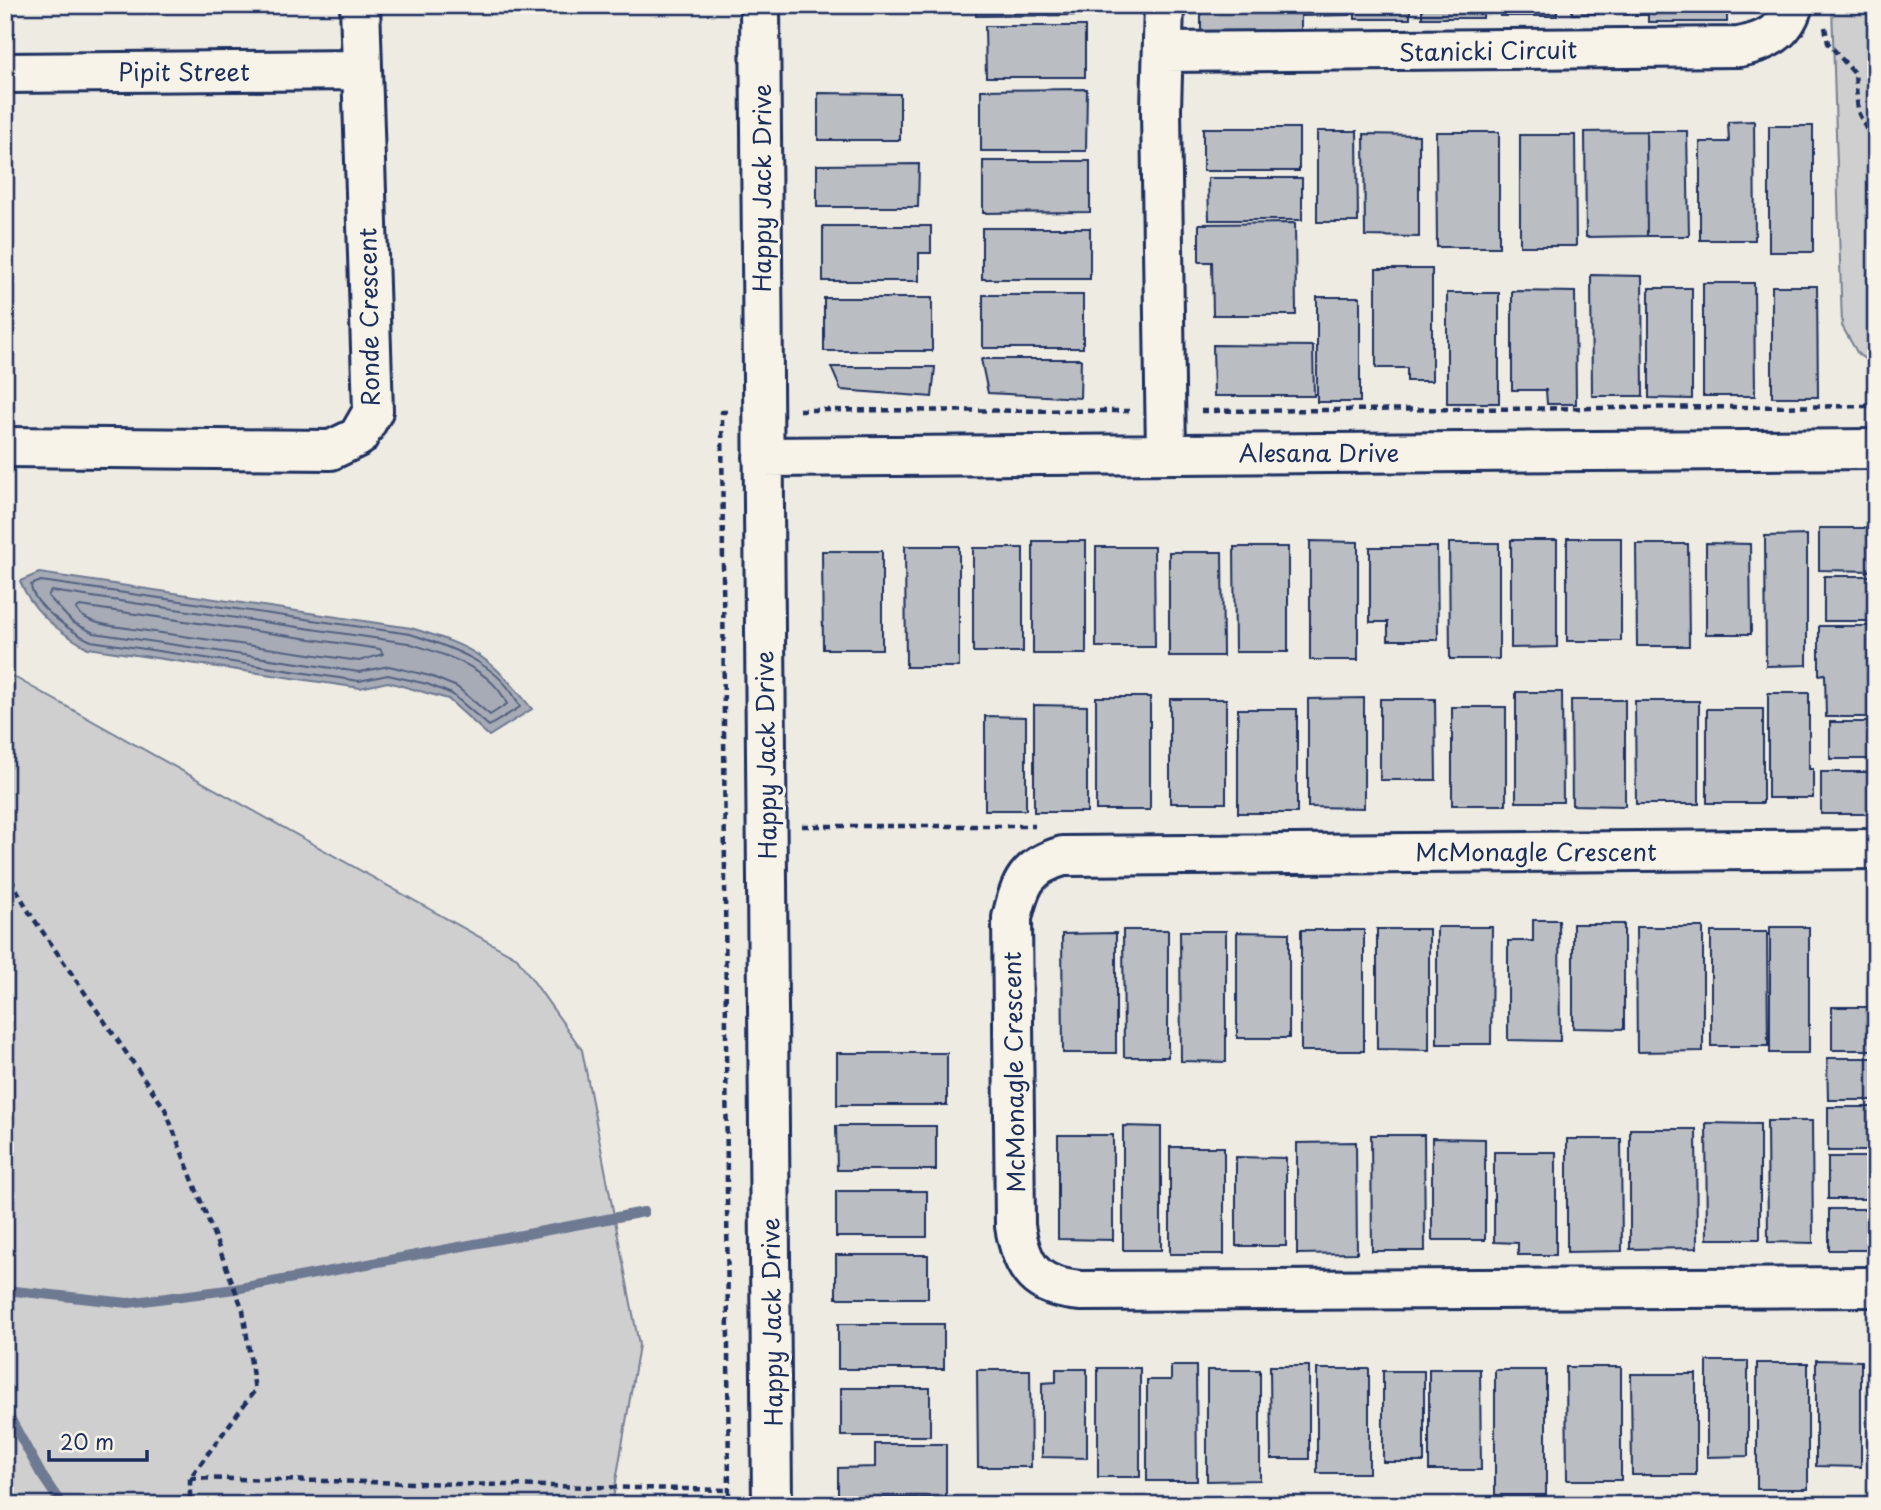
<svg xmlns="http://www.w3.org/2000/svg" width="1881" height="1510" viewBox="0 0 1881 1510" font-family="'Playpen Sans',sans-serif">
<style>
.green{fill:#cfcfcf;stroke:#757f96;stroke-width:2}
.water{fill:#a6abb5;stroke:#6e7992;stroke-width:2}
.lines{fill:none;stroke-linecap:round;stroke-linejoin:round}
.shore{stroke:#536181;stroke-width:2}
.stream{stroke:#6e7992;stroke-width:10}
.building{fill:#babdc2;stroke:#1b2f5e;stroke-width:2}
.minor-casing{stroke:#1b2f5e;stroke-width:44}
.path{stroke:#1b2f5e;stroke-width:4.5;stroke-dasharray:7 5;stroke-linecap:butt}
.minor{stroke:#f7f3e8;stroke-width:38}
.labels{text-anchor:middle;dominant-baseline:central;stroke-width:6;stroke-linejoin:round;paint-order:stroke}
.street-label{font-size:24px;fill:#1b2f5e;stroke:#f7f3e8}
</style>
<rect width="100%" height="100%" fill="#eeebe2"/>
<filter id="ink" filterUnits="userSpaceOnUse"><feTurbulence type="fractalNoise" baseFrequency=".0143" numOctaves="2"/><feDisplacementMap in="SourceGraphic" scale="14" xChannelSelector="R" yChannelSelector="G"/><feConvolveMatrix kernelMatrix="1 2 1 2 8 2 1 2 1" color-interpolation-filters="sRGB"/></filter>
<g filter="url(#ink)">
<path class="green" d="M1832,5H1876V367L1858,354L1842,326Z
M5,672L517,958L582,1050L639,1345L612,1505H5Z"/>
<path class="water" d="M39,573L411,628C474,647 491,657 532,709L489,736L448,699L388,682L360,688L88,648C60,633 32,612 20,581Z"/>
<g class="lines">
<path class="shore" d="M41,581L410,634C451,647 501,664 520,707L489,726L452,694L427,684L388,675L359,681L91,641C73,633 32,605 31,585Z
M51,591L408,643C443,654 491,667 507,704L490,715L457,687L430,676L389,666L359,672L94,633L72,622L48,596Z
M80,606L380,649L383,654L359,661L133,629C115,626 86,625 76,609Z"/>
<path class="stream" d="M5,1290L128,1303L235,1289L644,1212
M5,1409L41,1474L62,1505"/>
</g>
<path class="building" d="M976,5H1086V15L976,16Z
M1201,5H1301V35L1201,34Z
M1304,5H1350V15L1304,16Z
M1355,5H1410V19H1355Z
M1422,5H1483V18H1422Z
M1500,5H1557V16H1500Z
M1572,5H1613V13L1572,14Z
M1624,5H1727V22H1648V15H1624Z
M985,26H1085V77H986Z
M1087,89L1086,151H981V90Z
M818,93L900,94V140H818Z
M1754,121L1755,240H1700V142H1729L1728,122Z
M1769,126H1813V252H1769Z
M1203,128H1299V171H1203Z
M1317,131H1357L1358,222H1317Z
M1646,131L1647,236L1586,237L1585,132Z
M1646,131H1687L1689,236H1647Z
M1436,132H1499V247H1437Z
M1364,134L1419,135V237L1365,236Z
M1520,135H1575L1576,246H1520Z
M983,161H1090V212L983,213Z
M919,164L918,207H817V165Z
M1208,178H1302V220H1209Z
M1295,223L1296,315H1213L1212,262H1199V224Z
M823,226H931V253H919V281H823Z
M982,228H1090V279H982Z
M1376,269H1432V381H1407V368H1376Z
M1591,275L1642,276L1643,396H1592Z
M1703,283H1754L1755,396H1703Z
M1772,286H1817L1818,397H1772Z
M1649,288H1692V399L1649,398Z
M1512,291L1575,292L1576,404H1547L1546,390H1512Z
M1447,293H1499V403H1447Z
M983,295H1083V348H983Z
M1317,297H1360V402H1317Z
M824,298H932V351H824Z
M1213,345L1313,346L1314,396H1214Z
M981,359H1081L1080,398L988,393Z
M831,367H935L932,397L841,390Z
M1819,528H1876V571L1819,570Z
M1807,535V665L1766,666L1765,536Z
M1567,538H1621V641H1567Z
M1511,540H1557V647L1511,648Z
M1033,541H1086V654H1033Z
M1310,541L1358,542V660H1310Z
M1449,543H1499V659H1450Z
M1706,543L1750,544L1751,634H1706Z
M1636,544H1688L1689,646H1637Z
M905,546H959V667H906Z
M1096,547H1154L1155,647H1096Z
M1234,547H1288V652H1235Z
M1370,547H1437L1438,640H1388V622H1370Z
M973,548H1023V652H973Z
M822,551H882V649H823Z
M1169,552H1222L1223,656H1169Z
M1824,576H1876V621H1824Z
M1819,626H1876V717H1826L1825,674L1819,675Z
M1516,692H1562L1563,802H1516Z
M1768,693H1809V769H1813V798H1768Z
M1096,697H1150V810H1096Z
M1364,698V808L1308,807V699Z
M1170,699H1226V803H1170Z
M1380,699H1435L1436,780H1380Z
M1571,700H1625V806L1572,805Z
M1635,701H1699V804H1636Z
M1034,705L1087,706V812H1034Z
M1452,707H1506V805H1452Z
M1238,709H1297V813H1238Z
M1707,709H1763V803H1707Z
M985,716L1026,717V810H985Z
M1830,722H1876V759H1830Z
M1821,772H1876V814H1821Z
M1533,920H1559L1560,1041L1508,1040V941H1533Z
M1573,924H1624V1029L1573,1028Z
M1437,927H1492L1491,1044H1437Z
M1636,927H1703V1051L1637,1052Z
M1770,927H1809V1053H1770Z
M1377,929H1429V1050L1377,1049Z
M1123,930H1168V1057H1124Z
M1301,930H1364V1051H1301Z
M1180,931H1226V1062L1181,1061Z
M1237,932L1289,933V1038H1237Z
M1711,932H1767L1768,1046H1711Z
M1116,933V1053H1063L1062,934Z
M1832,1007H1876V1050H1832Z
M837,1053H947V1105H837Z
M1827,1058H1876V1100H1828Z
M1828,1107H1876V1151H1828Z
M1767,1121H1812L1813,1243L1768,1242Z
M1706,1123L1760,1124V1239H1707Z
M836,1126H936V1170H837Z
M1123,1126L1161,1127V1250H1123Z
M1630,1129H1696L1697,1248L1630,1249Z
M1058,1135H1113V1240L1058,1239Z
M1371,1135H1424L1425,1251H1372Z
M1432,1138L1485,1139V1240H1432Z
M1567,1139H1621L1622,1251L1567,1252Z
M1356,1142L1357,1253L1297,1254V1143Z
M1170,1147H1224V1254H1170Z
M1494,1152H1556V1255H1518V1243L1494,1242Z
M1236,1157L1286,1158V1246H1236Z
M1828,1157H1876V1199H1828Z
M836,1191H927V1237H836Z
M1829,1209H1876V1250H1829Z
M836,1255H928V1298H836Z
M838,1324H944V1369H838Z
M1816,1360L1861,1361V1467L1816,1466Z
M1707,1361H1748V1456L1707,1457Z
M1757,1363H1808V1489H1757Z
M1870,1364H1876V1484H1870Z
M1171,1366H1196L1197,1481H1147V1380H1171Z
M1270,1366H1309V1459H1271Z
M1566,1367H1621V1480H1567Z
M1098,1368H1140V1477H1098Z
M1056,1369H1087V1458L1042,1457V1383L1056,1382Z
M1317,1369H1369V1473H1317Z
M1429,1369H1480L1481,1470H1429Z
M977,1370H1030L1031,1467H978Z
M1207,1370H1260V1480L1207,1481Z
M1495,1370H1546V1495H1495Z
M1383,1371H1424V1462H1383Z
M1631,1374H1696V1475H1632Z
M841,1388H930V1436H841Z
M875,1444H946V1498H838V1468L875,1467Z"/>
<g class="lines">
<defs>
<path id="minor" d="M760,5L772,1505
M1164,5L1161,109L1166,453
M1165,52L1739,47C1765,42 1785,33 1793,5
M5,73L362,70
M5,447L331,450L358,437L373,411L360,5
M763,457L1876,449
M1876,849L1063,856C1027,866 1020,883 1012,918L1015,1226C1022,1269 1036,1288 1082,1291L1876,1287"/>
</defs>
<use href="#minor" class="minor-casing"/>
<path class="path" d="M1825,27L1828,43L1855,74L1858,112L1876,149
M799,410L1129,411
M1201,411L1876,406
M727,412H722L729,1505
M802,826H1035
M5,868L29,912L165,1109L243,1310L255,1390L190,1478V1505
M190,1478L729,1490"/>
<use href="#minor" class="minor"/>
</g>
</g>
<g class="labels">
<g class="street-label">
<text transform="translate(1488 50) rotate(-1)">Stanicki Circuit</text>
<text x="184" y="71">Pipit Street</text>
<text transform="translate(761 188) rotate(-90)">Happy Jack Drive</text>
<text transform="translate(368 317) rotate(-91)">Ronde Crescent</text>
<text x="1319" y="452">Alesana Drive</text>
<text transform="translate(765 755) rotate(-91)">Happy Jack Drive</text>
<text x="1536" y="851">McMonagle Crescent</text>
<text transform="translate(1013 1072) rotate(-91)">McMonagle Crescent</text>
<text transform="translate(771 1322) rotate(-91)">Happy Jack Drive</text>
</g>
</g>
<rect width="1881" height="1510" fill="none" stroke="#f7f3e8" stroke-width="28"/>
<rect x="14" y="14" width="1853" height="1482" fill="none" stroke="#1b2f5e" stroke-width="2.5" filter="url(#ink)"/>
<path d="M49 1450v10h98v-10" fill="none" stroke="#1b2f5e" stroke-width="3.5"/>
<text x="60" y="1450" font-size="21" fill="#1b2f5e" stroke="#f7f3e8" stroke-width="5" paint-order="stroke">20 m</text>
</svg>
